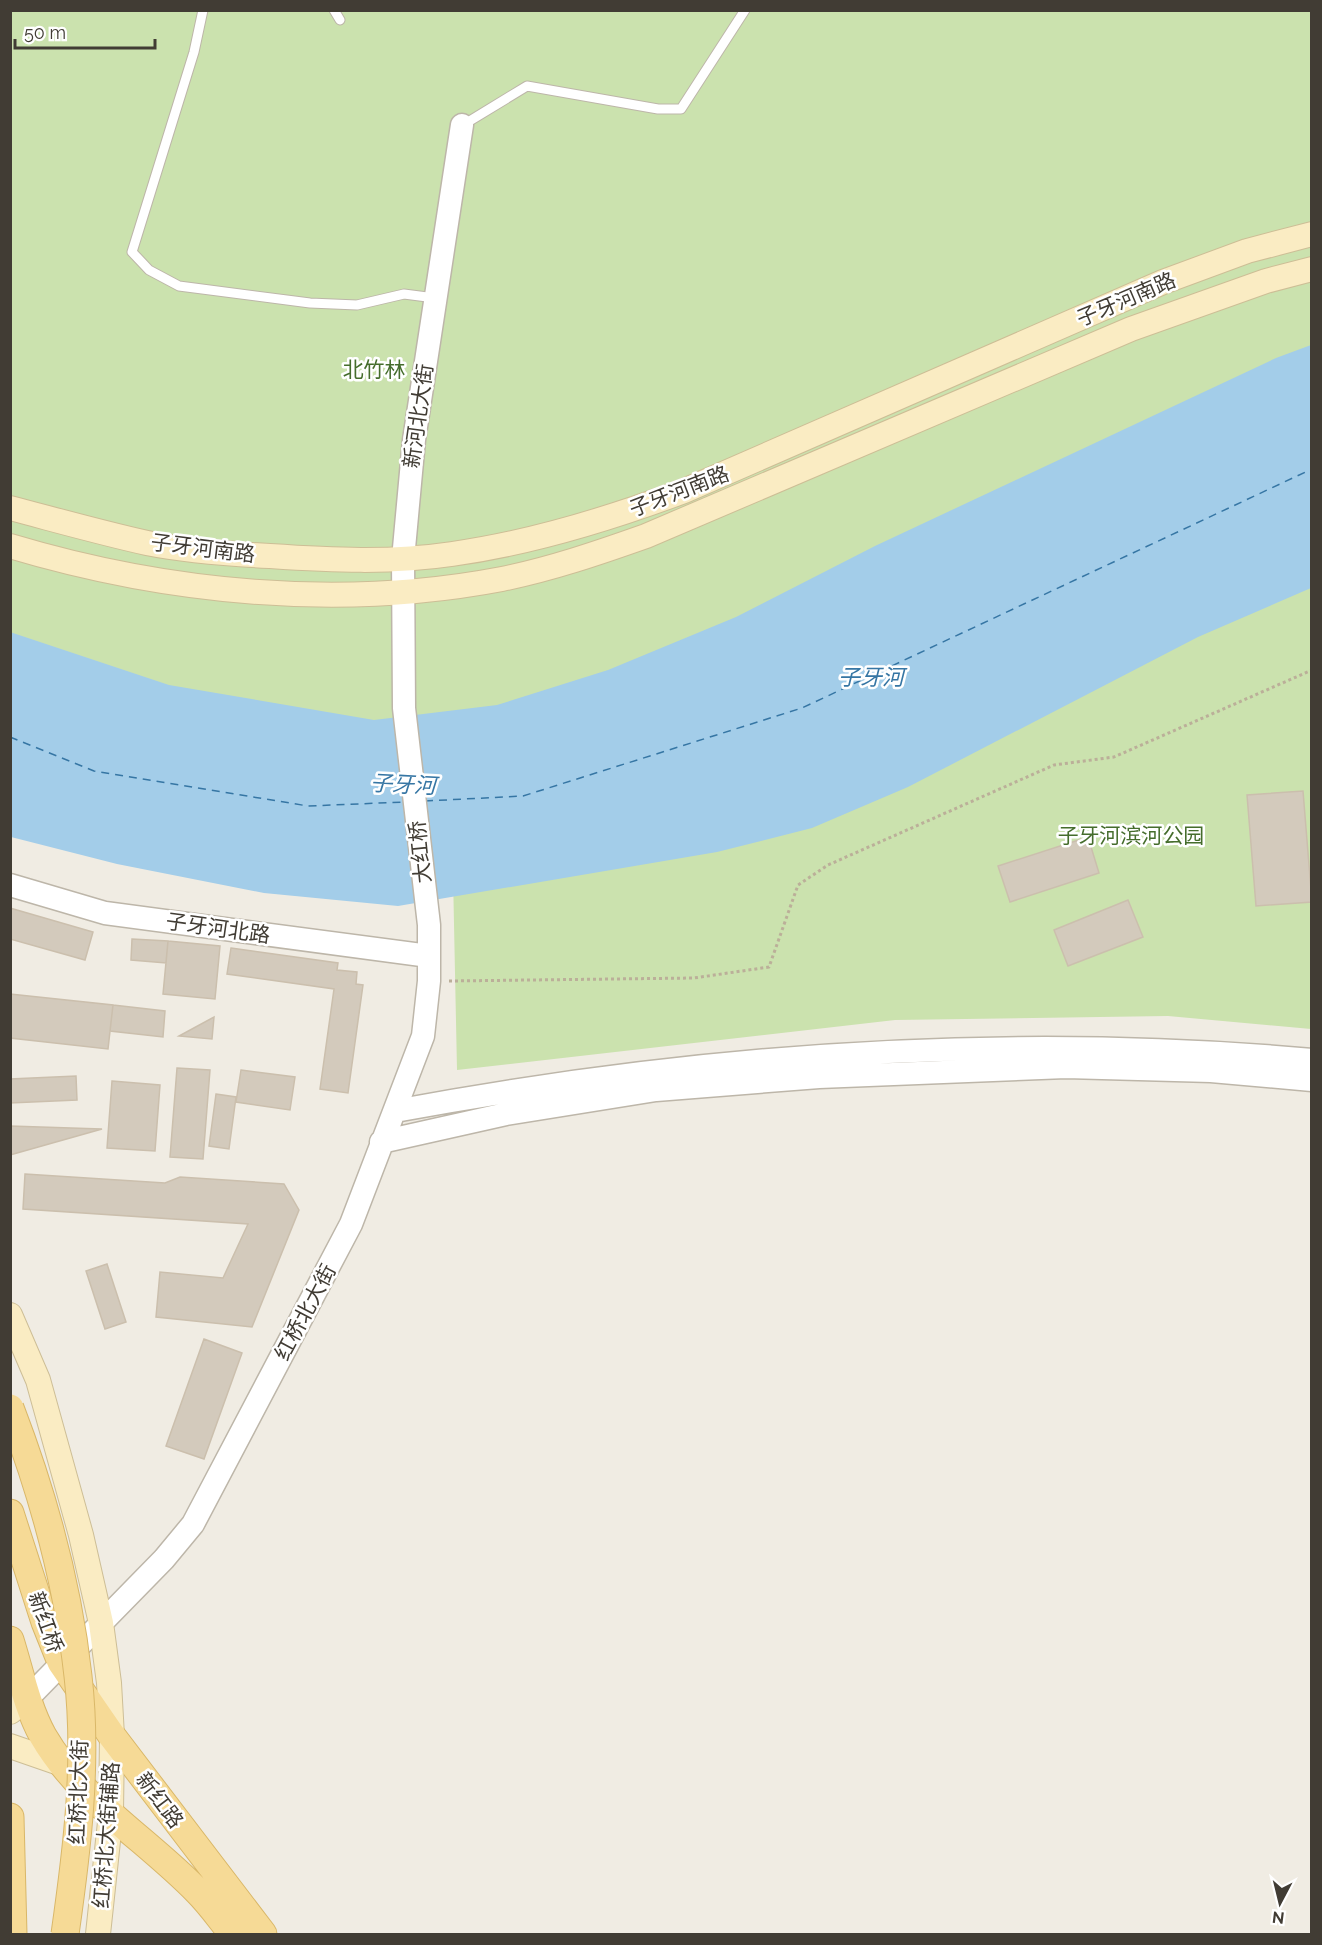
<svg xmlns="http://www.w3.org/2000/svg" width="1322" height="1945" viewBox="0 0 1322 1945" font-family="Raleway,'Noto Sans SC',sans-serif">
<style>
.green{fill:#cbe2ae}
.water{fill:#a3cde9}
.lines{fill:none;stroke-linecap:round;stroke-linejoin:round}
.ferry{stroke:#3676a4;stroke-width:1.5;stroke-dasharray:8 6;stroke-linecap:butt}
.building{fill:#d3cabc;stroke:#cbbfad;stroke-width:1.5}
.service-casing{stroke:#bdb6a9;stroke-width:11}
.tertiary-casing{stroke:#bdb6a9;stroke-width:25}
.secondary-casing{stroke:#cdbe96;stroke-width:26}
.primary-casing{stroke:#d9b768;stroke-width:29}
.path{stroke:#bbaf99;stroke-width:3;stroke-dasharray:3 3;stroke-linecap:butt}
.service{stroke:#fff;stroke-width:9}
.tertiary{stroke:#fff;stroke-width:22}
.secondary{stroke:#faecc3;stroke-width:24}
.primary{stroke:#f6da96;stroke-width:27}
.primary-bridge-casing{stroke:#d9b768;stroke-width:29;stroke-linecap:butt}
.primary-bridge{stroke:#f6da96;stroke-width:27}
.labels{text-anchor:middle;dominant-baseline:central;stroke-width:5;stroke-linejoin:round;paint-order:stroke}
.street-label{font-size:21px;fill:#413c34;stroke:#fff}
.park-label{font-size:21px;fill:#456d2c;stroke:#fff}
.water-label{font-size:22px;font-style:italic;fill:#3676a4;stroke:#fff}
</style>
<rect width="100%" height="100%" fill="#f0ece3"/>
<path class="green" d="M10,11H1311V391L647,682L361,733L11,651Z
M1311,552V1029L1168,1016L895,1020L457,1070L453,875Z"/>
<path class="water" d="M1311,345V588L1198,637L908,787L812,828L717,852L398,906L264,893L117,864L11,837L10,632L169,685L374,720L497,705L608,670L736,617L875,546L1276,358Z"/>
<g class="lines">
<path class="ferry" d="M10,737L94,771L308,806L405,802
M425,801L523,796L802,708L1312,469"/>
</g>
<path class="building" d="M1303,791L1312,902L1256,906L1247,795Z
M1088,837L1099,873L1010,902L998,866Z
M1128,900L1143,937L1068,966L1054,930Z
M10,908L93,932L85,960L10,939Z
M132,939L168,941L166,963L131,960Z
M168,941L220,946L215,999L163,994Z
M231,948L338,963L337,970L357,972L356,984L363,985L348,1093L320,1089L334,989L227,974Z
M10,994L113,1005L108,1049L10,1038Z
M113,1005L165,1011L163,1037L110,1031Z
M214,1017L212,1039L179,1036Z
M177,1068L210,1070L203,1159L170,1157Z
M241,1070L295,1077L290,1110L236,1102Z
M76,1076L77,1100L10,1103V1079Z
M112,1081L160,1085L155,1151L107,1148Z
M216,1094L236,1097L229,1149L209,1146Z
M10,1126L102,1129L10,1155Z
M25,1174L165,1183L180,1177L284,1184L299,1210L252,1327L156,1317L160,1272L223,1278L248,1224L23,1209Z
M107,1264L126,1322L105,1329L86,1271Z
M204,1339L242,1353L204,1459L166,1446Z"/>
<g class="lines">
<defs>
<path id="service" d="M203,10L194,52L132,252L149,270L179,286L310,303L357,305L404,294L435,298
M334,10L340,20
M463,125L527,86L658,109H681L745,10"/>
<path id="tertiary" d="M10,885L105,913L429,956
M395,1111C696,1055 1006,1032 1312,1060
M381,1142L506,1114L656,1090L819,1077L1066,1067L1211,1071L1312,1080
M28,1698L164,1559L193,1524L351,1224L423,1036L429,981V925L404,708L403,559L414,440L462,125"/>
<path id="secondary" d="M10,508C56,520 102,533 147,543C187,551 229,554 270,556C330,560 392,563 452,554C531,543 609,519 684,491L1163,282L1247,251L1312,234
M10,546C167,593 340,610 502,579C551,569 598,553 646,536L1131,329L1266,281L1312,269
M10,1315L38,1380L81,1535L101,1623L109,1683L112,1736L111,1813L98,1934
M10,1712L28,1698
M10,1746L62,1764"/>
<path id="primary" d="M10,1513L45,1622L61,1662L112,1736L263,1934
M10,1640C20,1672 27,1707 43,1736C80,1800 148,1840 198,1892C211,1905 221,1920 233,1934
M10,1817L13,1934"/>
</defs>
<use href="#service" class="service-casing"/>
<use href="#tertiary" class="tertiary-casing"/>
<use href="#secondary" class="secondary-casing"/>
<use href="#primary" class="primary-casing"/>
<path class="path" d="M449,981L694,978L769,967L798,885L828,865L1054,765L1114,757L1312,670"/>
<use href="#service" class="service"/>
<use href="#tertiary" class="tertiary"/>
<use href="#secondary" class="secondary"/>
<use href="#primary" class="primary"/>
<defs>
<path id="primary-bridge" d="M10,1408C43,1494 68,1585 78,1676C88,1762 77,1850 65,1934"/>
</defs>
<use href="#primary-bridge" class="primary-bridge-casing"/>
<use href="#primary-bridge" class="primary-bridge"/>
</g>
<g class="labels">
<g class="street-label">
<text transform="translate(1126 299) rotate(-23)">子牙河南路</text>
<text transform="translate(418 416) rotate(-82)">新河北大街</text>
<text transform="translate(679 491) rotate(-21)">子牙河南路</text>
<text transform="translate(203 548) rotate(7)">子牙河南路</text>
<text transform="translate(420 852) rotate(-96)">大红桥</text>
<text transform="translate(218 928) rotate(8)">子牙河北路</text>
<text transform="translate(305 1312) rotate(-62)">红桥北大街</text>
<text transform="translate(46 1622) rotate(70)">新红桥</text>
<text transform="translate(78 1792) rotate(-88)">红桥北大街</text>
<text transform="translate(160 1800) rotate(53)">新红路</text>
<text transform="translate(106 1835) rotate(-86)">红桥北大街辅路</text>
</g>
<g class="park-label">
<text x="374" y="369">北竹林</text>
<text x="1131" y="835">子牙河滨河公园</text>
</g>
<g class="water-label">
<text x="871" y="677">子牙河</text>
<text transform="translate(403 784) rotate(3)">子牙河</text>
</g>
</g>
<rect width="1322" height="1945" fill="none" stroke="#413c34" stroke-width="24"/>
<g transform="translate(1280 1903) rotate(187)" stroke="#ffffff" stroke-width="4.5" paint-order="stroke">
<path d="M0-4.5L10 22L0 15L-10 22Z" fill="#413c34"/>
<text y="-9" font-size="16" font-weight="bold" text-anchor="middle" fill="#413c34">N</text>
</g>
<path d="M15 39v9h140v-9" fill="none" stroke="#413c34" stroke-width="3"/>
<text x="24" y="39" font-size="18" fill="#413c34" stroke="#ffffff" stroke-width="4.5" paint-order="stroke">50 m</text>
</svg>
